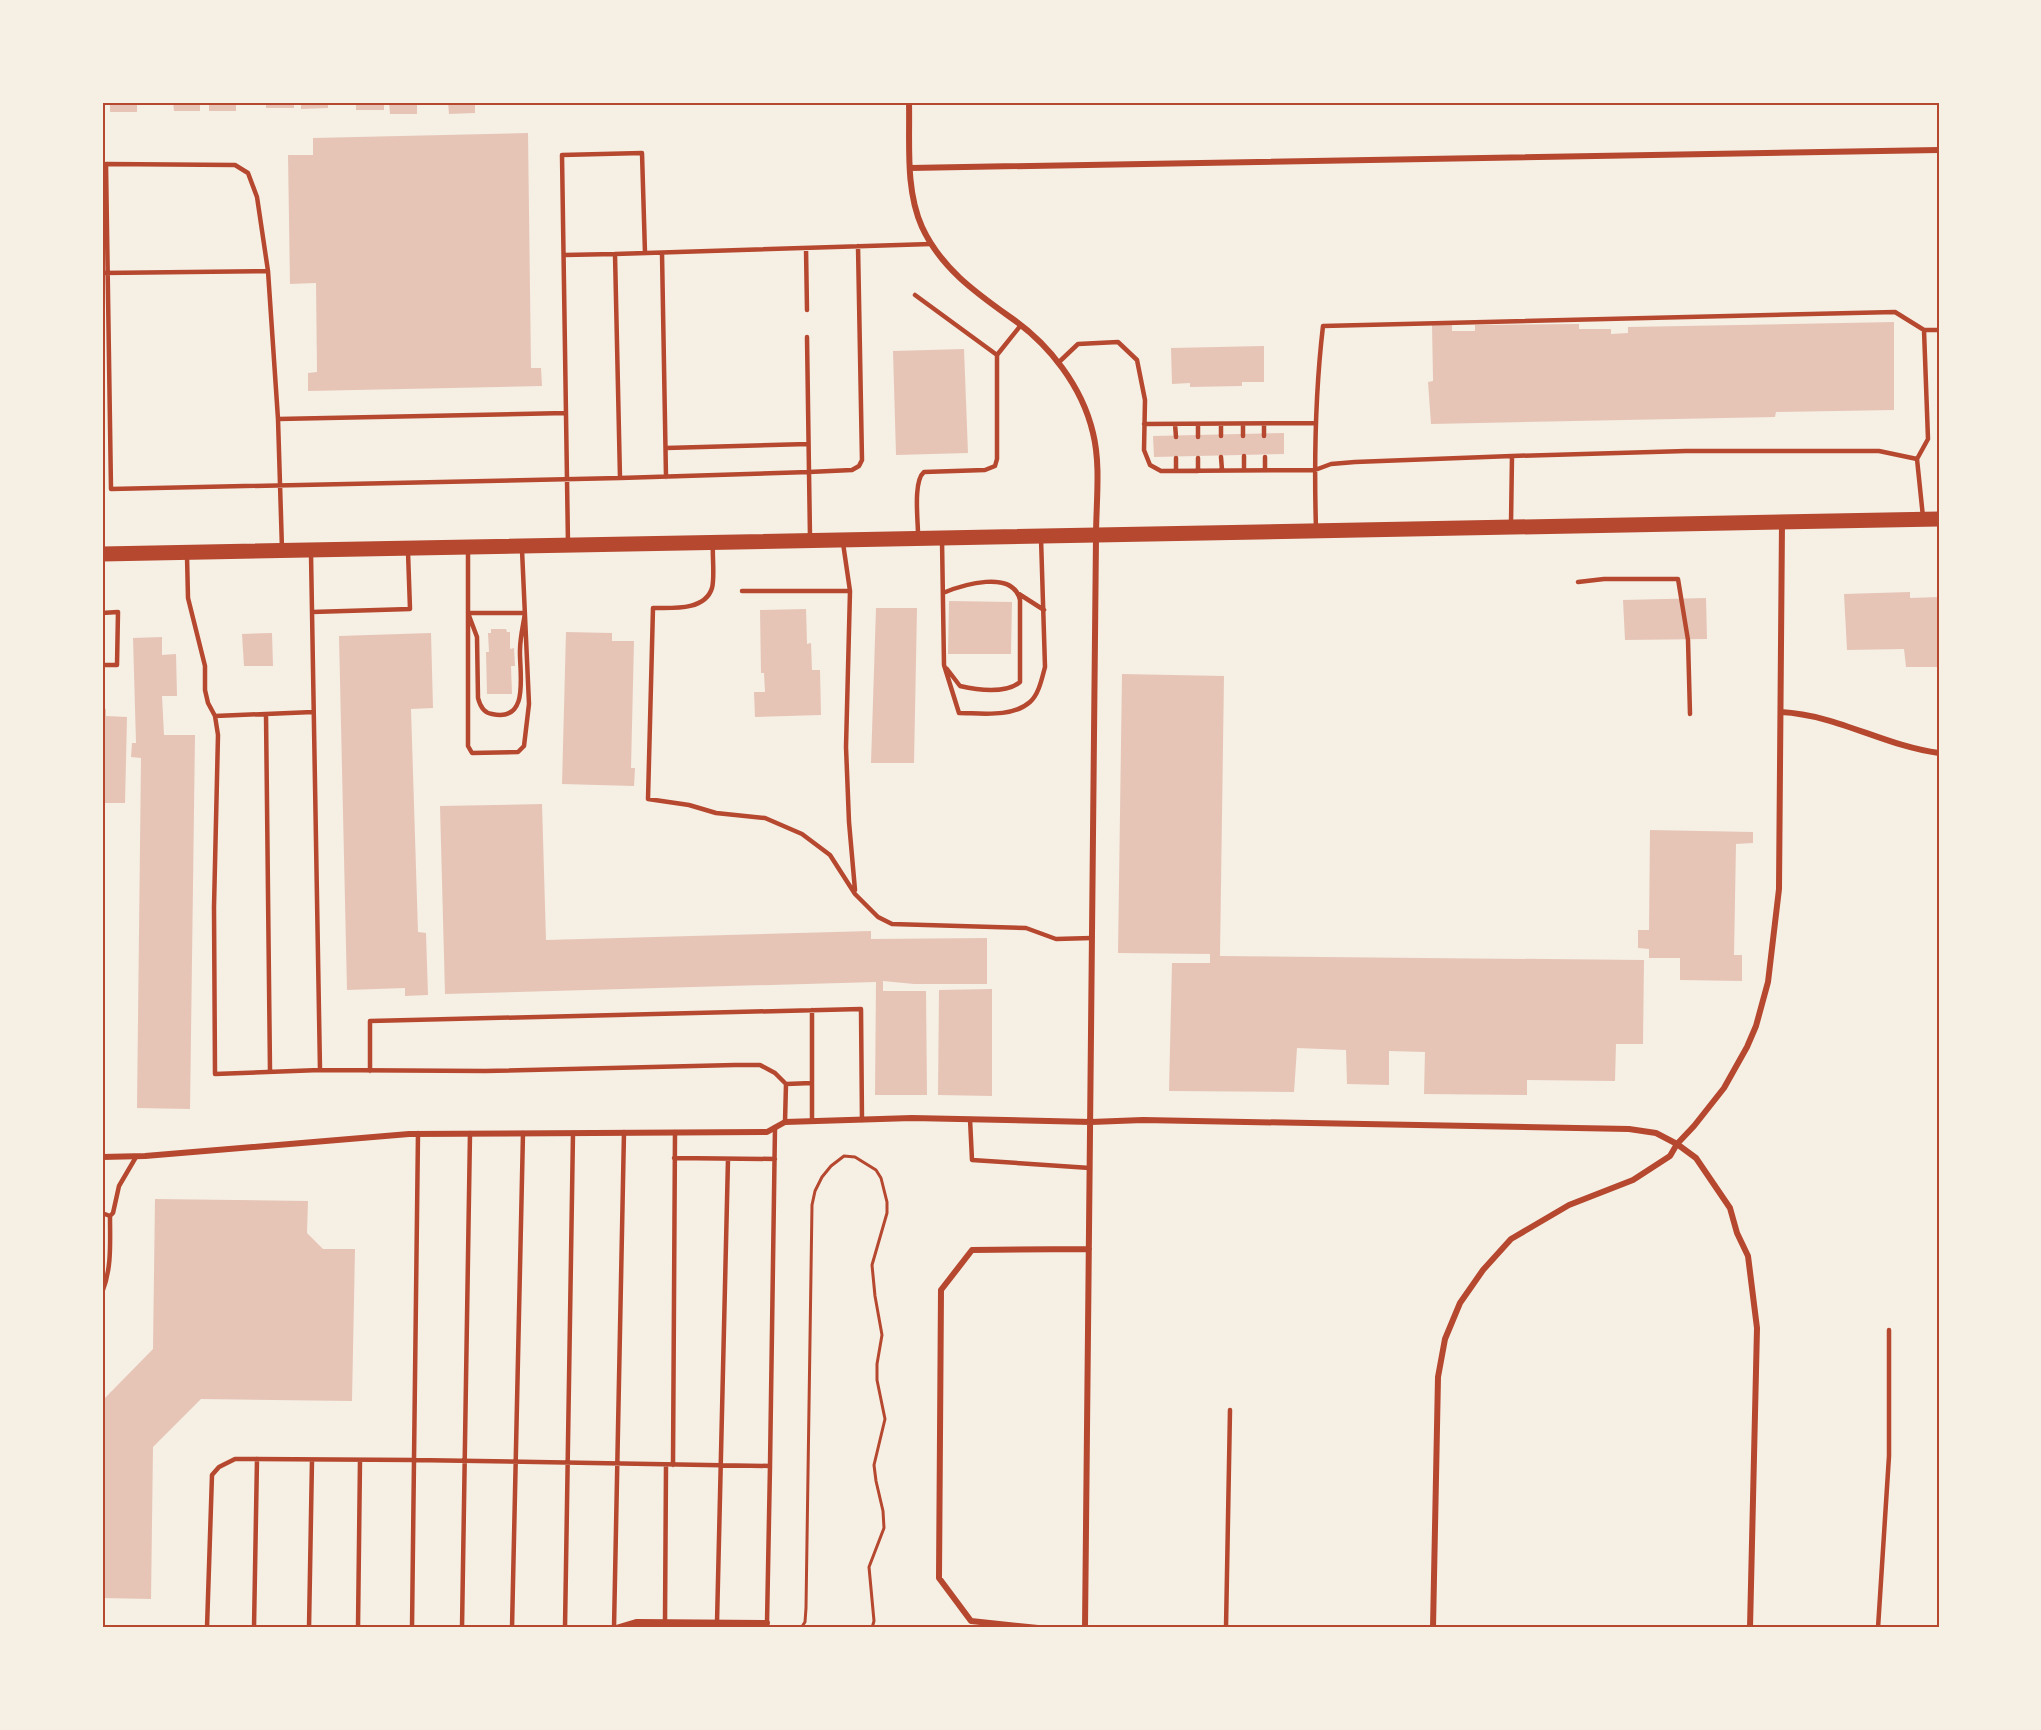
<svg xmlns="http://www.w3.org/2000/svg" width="2041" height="1730" viewBox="0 0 2041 1730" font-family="Rubik,sans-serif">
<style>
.building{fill:#e6c5b7}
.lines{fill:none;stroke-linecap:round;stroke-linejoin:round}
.path{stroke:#b5482f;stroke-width:3}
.service{stroke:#b5482f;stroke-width:4.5}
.minor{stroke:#b5482f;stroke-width:6}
.primary{stroke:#b5482f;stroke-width:15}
.neatline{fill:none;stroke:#b5482f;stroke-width:2}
</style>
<rect width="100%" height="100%" fill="#f6efe4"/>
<path class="building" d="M110,102H137V112H110Z
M173,102H200V111H174Z
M209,102H236V111H209Z
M266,102H294V108H266Z
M301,102H328V108L301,109Z
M356,102H384V110H356Z
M389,102H417V114H390Z
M448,102H475V113L449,114Z
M479,102H511V104L479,105Z
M528,133L531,368H541L542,386L308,391V373L317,372L316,283L290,284L288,155H313V138Z
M1894,322V410L1776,412L1775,417L1431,424L1428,382L1433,381V379L1432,325L1452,324V331H1475V325L1579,324V329H1611V334L1628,333V327Z
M1264,346V382H1242V386L1190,387V383L1172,384L1171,348Z
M964,349L968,453L896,455L893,351Z
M1284,433V454L1154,457L1153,436Z
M1910,592V598L1939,597V667H1906L1904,649L1847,650L1844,594Z
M1706,598L1707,639L1625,640L1623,600Z
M949,601L1012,602L1011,654H948Z
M876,608H917L914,763H871Z
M806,609L807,644L811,643L812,670H820L821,715L755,717L754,692H765L764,673H761L760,610Z
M491,629H506L507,632H510V649L514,648L515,666H511L512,694H487L486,652H489L488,633H491Z
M566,632L612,633V641H634L631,768H635L634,786L562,784Z
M272,633L273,666H244L242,634Z
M431,633L433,708L411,709L418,932L426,933L428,995L405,996V988L347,990L339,636Z
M162,637V655L176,654L177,696H162L164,735H195L190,1109L137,1108L141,758L131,757L132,743H136L133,638Z
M1122,674L1224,676L1220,956L1644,960L1643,1044H1616L1615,1081L1527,1080V1095L1424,1094L1425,1052L1389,1051V1085L1347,1084L1346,1050L1297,1048L1294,1092L1169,1091L1172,963H1210V954L1118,953Z
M102,709H106V716L127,717L125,803H102Z
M542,804L546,940L871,931V939L987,938V984H914L883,981V991H926L927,1095H875L876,982L445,994L440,806Z
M1650,830L1753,832V843L1736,844L1734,955H1742V981L1680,980V958H1649V949L1638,948V930H1649Z
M992,989V1096L938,1095L939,990Z
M155,1199L308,1201L307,1233L323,1249H355L352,1401L201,1399L153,1447L151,1599L102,1598V1398H105L153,1349Z"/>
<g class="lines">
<path class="path" d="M801,1628L805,1622L806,1608L812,1205L815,1191L822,1177L831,1166L844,1156L855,1157L876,1170L881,1178L887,1202V1213L872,1265L875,1296L882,1335L877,1364V1380L885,1419L874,1465L876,1481L883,1511L884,1528L869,1567L874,1621L872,1628"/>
<path class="service" d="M806,248L807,310
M662,253L666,477
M564,255L615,254
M268,271L257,197L248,173L235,165L106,164L111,489L620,478
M102,273L268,271L278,419L282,549
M915,295L997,355
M807,337L809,472L852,470L859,466L862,460L858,246
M1058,363L1078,344L1118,342L1137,360L1145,400L1144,450L1150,465L1161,471L1315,470L1331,464L1355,462L1512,456
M278,419L566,413
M1144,424L1316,423
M1175,424L1176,437
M1198,424V437
M1221,424V436
M1243,424V436
M1264,424V436
M666,448L808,444
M1244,456V470
M1221,457L1222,470
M1265,457V470
M1176,458V471
M1198,458V471
M1917,459L1928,439L1924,330H1939
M1511,524L1512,456L1686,451H1879L1917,459L1923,517
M1316,529C1314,462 1315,394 1323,326L1895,312L1924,330
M918,534C918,520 913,481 924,472L985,470L995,466L997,459V355L1021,325
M810,537L809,472L620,478L615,254L931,244
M942,540L944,665L959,713C980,713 1012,718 1030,702C1039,694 1042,678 1045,667L1041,538
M568,544L562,155L642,153L645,253
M713,544C712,556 715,577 712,588C705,611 672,608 653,608L648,799L689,805L716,813L765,818L802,834L830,855L855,894L878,917L892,924L1026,928L1056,939L1092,938
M468,551V746L472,753L518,752L524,746L529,704L522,550
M311,554L320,1070
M187,556L188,598L205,666V690L208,703L215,716L218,735L214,907L215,1074L320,1070L485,1071L735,1065H760L775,1073L786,1084L785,1122
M1578,582L1604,579H1678L1688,640L1690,714
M742,591H850L843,543
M850,591L846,747L849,822L855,890
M943,593C962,585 1013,569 1020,600V682C1006,694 977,690 960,686L947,669
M1019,594L1044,610
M312,612L410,609L408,552
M102,613L118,612L117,665H102
M468,613H525C523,626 520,638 520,650C519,671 531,723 492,714C484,713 480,706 478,698L477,637Z
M266,714L270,1071
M215,716L313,712
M370,1071V1021L861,1009L862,1120
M786,1084L812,1083
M970,1119L972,1160L1090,1168
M812,1121V1010
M674,1158L775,1159
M102,1213L110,1216L113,1213L119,1186L136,1157
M102,1293C112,1268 110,1243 110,1216
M673,1465L675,1132
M770,1466L775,1127
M665,1622L666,1465
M717,1623L728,1159
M207,1628L212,1475L219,1467L235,1459L414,1460L418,1133
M254,1628L257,1459
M309,1628L312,1460
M358,1628L360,1460
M412,1628L414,1460L770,1466L767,1623
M462,1628L470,1133
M512,1628L523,1133
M565,1628L573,1133
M614,1628L624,1132
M1226,1628L1230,1410
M1878,1628L1889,1456V1330"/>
<path class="minor" d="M909,102C910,143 905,189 922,227C941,268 975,292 1010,317C1049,344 1082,386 1093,433C1101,465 1096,503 1096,537L1085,1628
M910,168L1939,150
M1781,712C1838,715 1884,746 1939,753
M102,1157L145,1156L409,1134L767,1132L785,1122L912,1118L1091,1122L1143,1120L1629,1129L1656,1133L1677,1144L1696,1158L1730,1208L1737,1233L1748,1256L1757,1328L1750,1628
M616,1628L636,1622L767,1623
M1038,1628L971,1621L939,1578L941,1290L972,1250L1089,1249
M1433,1628L1438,1377L1445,1339L1460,1303L1483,1270L1511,1239L1569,1205L1633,1180L1670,1156L1677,1144L1694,1126L1724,1088L1747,1047L1756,1026L1768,982L1779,889L1782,522"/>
<path class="primary" d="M102,554L1939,519"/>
</g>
<rect width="2041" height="1730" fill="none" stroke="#f6efe4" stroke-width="207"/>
<rect x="104" y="104" width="1834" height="1522" class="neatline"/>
</svg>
